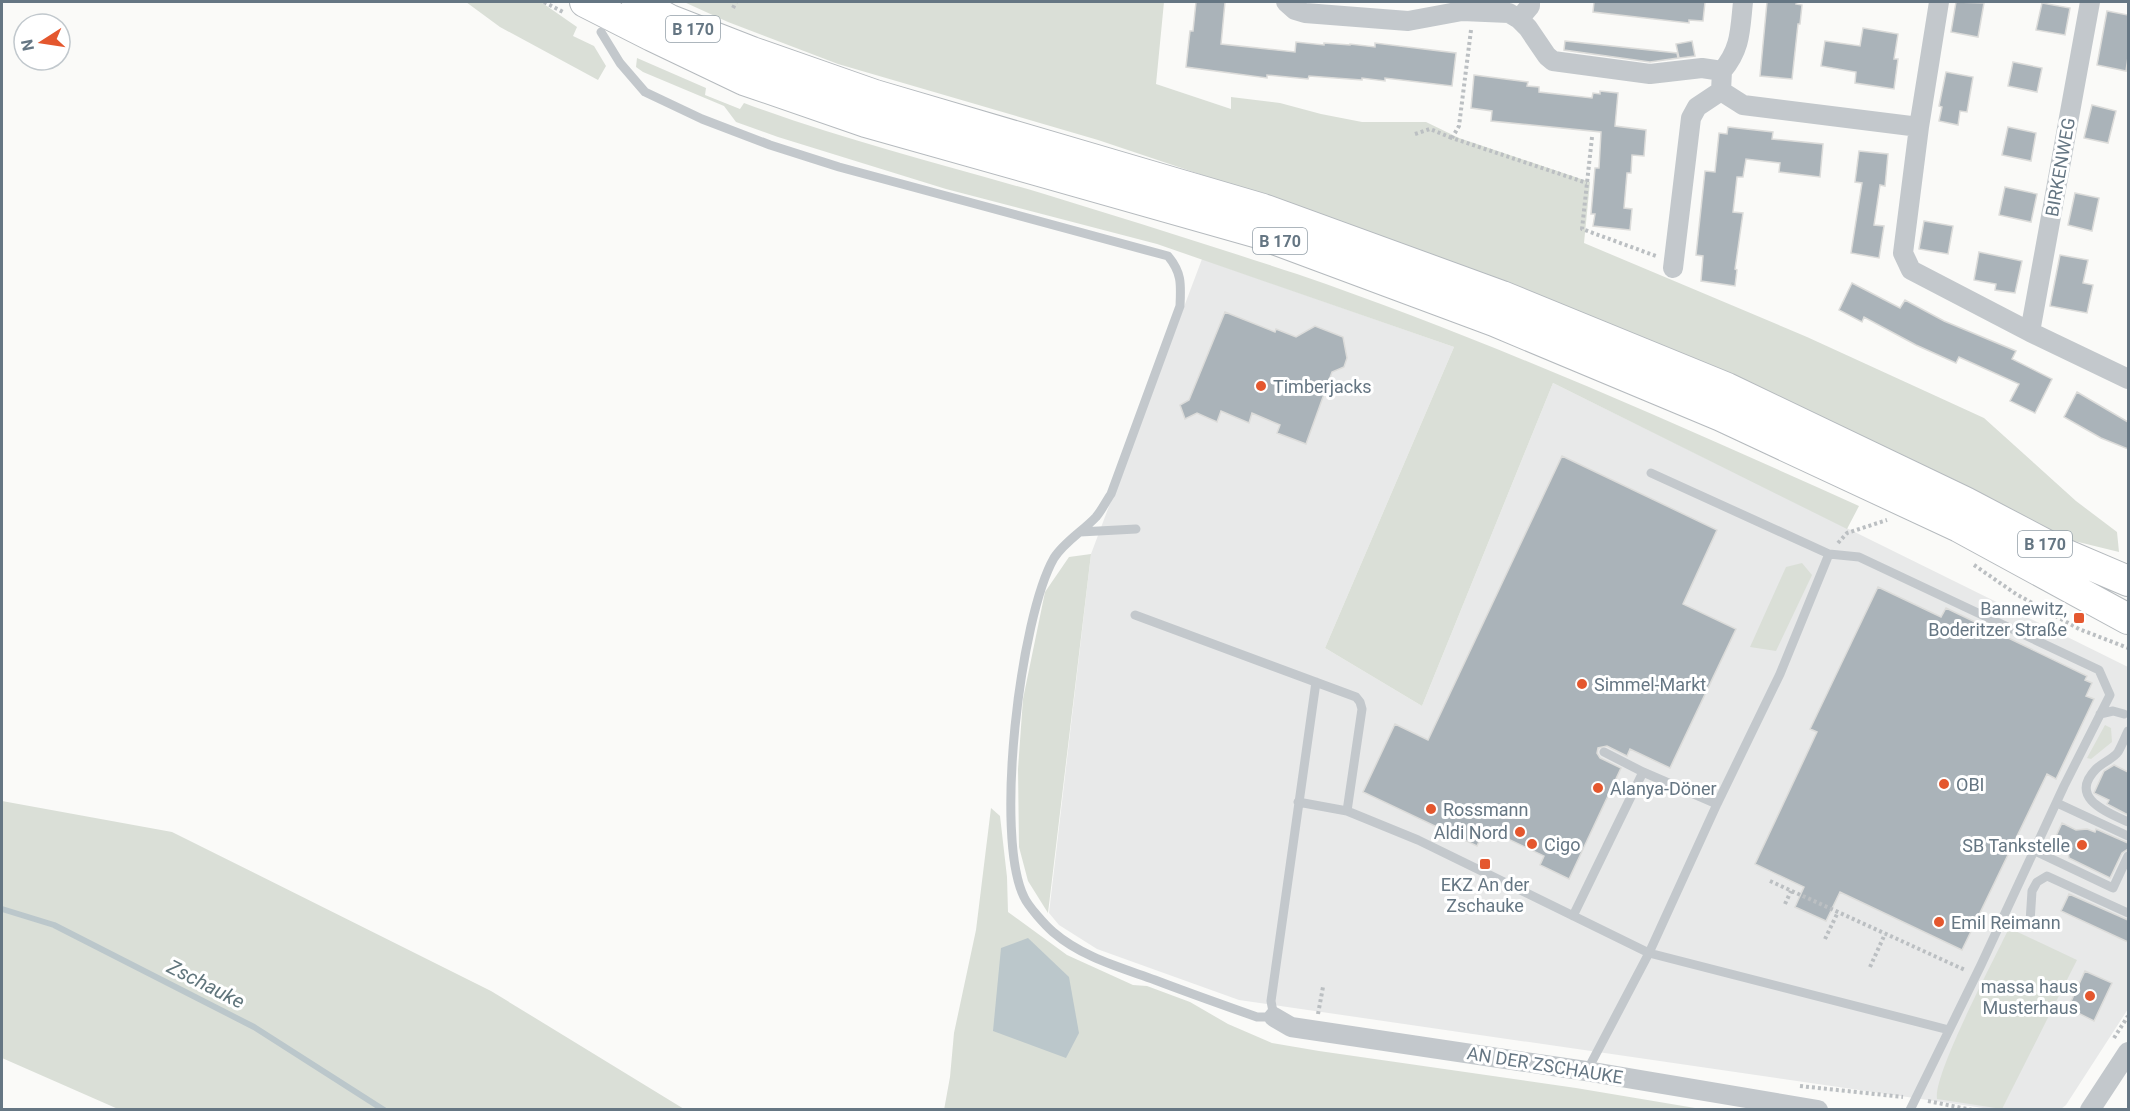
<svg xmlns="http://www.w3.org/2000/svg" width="2130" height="1111" viewBox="0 0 2130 1111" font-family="Roboto,sans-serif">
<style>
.built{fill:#e8e9e9}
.green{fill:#dadfd7}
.water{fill:#bbc7cb}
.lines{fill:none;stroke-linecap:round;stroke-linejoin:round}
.stream{stroke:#bbc7cb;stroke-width:6}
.building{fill:#aab3b9;stroke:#dcdcda;stroke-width:1.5}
.primary-casing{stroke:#b5babe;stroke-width:32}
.path{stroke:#bbbfc2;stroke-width:4;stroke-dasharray:3 3;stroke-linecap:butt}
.lane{stroke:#c3c8cc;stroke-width:9}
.street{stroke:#c3c8cc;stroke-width:20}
.primary{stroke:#fff;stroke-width:30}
.poi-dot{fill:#e4572e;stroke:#fff;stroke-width:2}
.labels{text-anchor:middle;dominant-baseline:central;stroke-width:6;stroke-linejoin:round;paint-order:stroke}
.shield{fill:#fff;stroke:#939fa8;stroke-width:1.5}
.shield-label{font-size:16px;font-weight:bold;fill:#657683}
.street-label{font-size:18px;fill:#657683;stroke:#fff}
.poi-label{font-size:18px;fill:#657683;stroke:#fff;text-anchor:start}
.water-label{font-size:20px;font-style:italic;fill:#60757c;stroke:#fff}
</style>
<rect width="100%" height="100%" fill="#fafaf8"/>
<path class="built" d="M1202,259L1454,347L1325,648L1422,706L1553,383L2128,667V1009L2066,1105L2061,1109H1990L1239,1000L1097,949L1059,925L1049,913L1091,554Z"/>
<path class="green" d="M466,2H541L577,27L573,36L594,46L606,66L598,80L500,27Z
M684,2H1164L1156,84L1231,109V97L1280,103L1321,114L1362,122H1426L1459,138L1590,182L1584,243L1807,337L1984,418L2076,501L2117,532L2119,552L2062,538L1950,478L1755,386L1256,193L1098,140L838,64L728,22Z
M637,58L706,88L705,95L740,109L744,103C841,139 941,164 1041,193C1126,219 1212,246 1297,274C1489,340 1674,423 1859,506L1847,529L1553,383L1422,706L1325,648L1454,347L1157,244L946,189L778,137L736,122L724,106L643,72L636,67Z
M1091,554L1048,913L1028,881L1019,847L1018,769L1023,699L1045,592L1069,557Z
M1802,563L1812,575L1776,651L1750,647L1786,567Z
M2105,725L2111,728L2112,742L2091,759L2087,758Z
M2,801L172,832L491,991L684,1109H118L2,1058Z
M991,808L1000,816L1007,877L1008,912L1067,955L1133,985L1147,986L1190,1002L1228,1024L1272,1043L1319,1051L1576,1088L1701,1109L944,1110L950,1077L954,1033L976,930Z
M2009,928L2077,960L2002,1109L1937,1099C1933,1074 1995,958 2009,928Z"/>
<path class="water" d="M1028,938L1069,977L1079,1033L1066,1058L993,1031L1001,948Z"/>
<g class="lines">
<path class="stream" d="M2,909L54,925L254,1027L384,1110"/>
</g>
<path class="building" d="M1196,2H1225L1221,44L1295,52L1296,42L1324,45V43L1350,45V44L1375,47V43L1456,53L1452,86L1385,78V81L1362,78V80L1309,76L1308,79L1267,75V78L1186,67L1190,31H1193Z
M1594,2H1705L1703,21L1689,20V23L1593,12Z
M1767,2H1797L1796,4L1802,5L1800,24H1798L1792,79L1760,76Z
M1956,2L1984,3L1978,37L1951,32Z
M2042,3L2070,8L2065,35L2036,30Z
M2107,11L2128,15V57L2126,71L2097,65Z
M1863,28L1898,34L1894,59H1898L1894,89L1855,83L1856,72L1821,66L1825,41L1860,46Z
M1565,41L1677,53L1678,58L1650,62L1564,50Z
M1692,41L1695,56L1679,58L1676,44Z
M2013,62L2042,68L2037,92L2008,86Z
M1946,72L1973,77L1967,112L1960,111L1958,125L1939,121L1942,107L1939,106Z
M1474,75L1528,82L1527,86L1539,87V92L1592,98L1593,93L1600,94V91L1618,93L1615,126L1646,130L1644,156L1632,155L1631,173H1627L1624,208L1632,209L1630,230L1593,226L1595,214H1591L1595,168H1599L1601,132L1491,121L1492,111L1471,108Z
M2092,105L2116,111L2108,143L2084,138Z
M1728,127L1773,132L1772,139L1823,144L1820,177L1779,172L1780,163L1746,159L1743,177H1737L1733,212L1743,213L1735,269L1737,270L1735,286L1701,281L1703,256L1696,255L1705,171L1715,172L1719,133L1727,134Z
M2008,127L2036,133L2031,161L2002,155Z
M1859,151L1888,154L1885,186L1880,185L1874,225L1884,226L1879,258L1851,253L1862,183L1855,182Z
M2005,187L2037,194L2031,222L1999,215Z
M2075,193L2099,198L2092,231L2068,225Z
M1924,221L1953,226L1948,254L1919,249Z
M1979,252L2022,261L2015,293L1995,290L1996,284L1974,280Z
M2060,255L2088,260L2083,283L2093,285L2087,313L2050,306Z
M1852,283L1900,308L1905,300L1944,321L2016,351L2012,359L2052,379L2035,413L2010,401L2019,384L1959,357L1956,363L1916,345L1864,317L1862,322L1839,310Z
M1225,312L1275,332L1276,329L1296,337L1315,326L1343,337L1347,358L1344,367L1332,372L1306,444L1277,433L1280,425L1252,413L1249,423L1221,411L1217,422L1197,413L1185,419L1180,405L1189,400Z
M2077,392L2128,422V449L2101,438L2064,417Z
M1562,456L1717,530L1683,604L1736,629L1670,768L1630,749L1627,756L1607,746L1598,748L1597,753L1600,758L1621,768L1569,879L1540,865L1544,856L1485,828L1477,846L1363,792L1395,724L1428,740Z
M1878,587L1941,617L1946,608L2087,676L2085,680L2092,683L2086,696L2094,699L2056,779L2047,774L1962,950L1840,892L1826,921L1795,907L1804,887L1755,864L1817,732L1810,729Z
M2114,765L2128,772V815L2107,804L2109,800L2094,793L2104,771Z
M2062,823L2076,830L2087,829L2095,832L2096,829L2128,843V849L2122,853L2110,878L2069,858L2068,851L2052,845Z
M2069,894L2128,920V942L2061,911Z
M2085,971L2112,983L2094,1021L2068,1008Z"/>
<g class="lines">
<defs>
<path id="primary" d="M585,2L652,36L744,80L866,122L1255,232L1494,321L1721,416L1959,527L2128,619
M637,2L670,20L752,52L875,95L1263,209L1502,296L1727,388L1965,502L2060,552L2128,581"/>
</defs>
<use href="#primary" class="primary-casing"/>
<path class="path" d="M544,2L563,12
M733,8L736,2
M1471,30L1459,126L1452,138L1587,183
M1415,134L1430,129L1452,138
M1592,137L1582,229L1656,256
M1838,543L1847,533L1887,520
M1974,565L2016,594L2079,629L2128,648
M1770,881L1965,970
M1785,904L1791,891
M1825,939L1838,912
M1870,967L1885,934
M1318,1014L1323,987
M2114,1038L2128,1016
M1800,1086L1903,1097
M1928,1101L1972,1110"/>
<path class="lane" d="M601,32L620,63L645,92L702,119L770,145L839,167L1168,256C1182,273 1181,284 1180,306L1111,494C1106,501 1102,510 1096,517C1083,531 1064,542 1054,558C1020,617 994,836 1024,897C1028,906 1045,925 1053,932C1082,957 1119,967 1155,980C1189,993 1223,1005 1257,1017H1274L1271,1001L1316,682
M1651,473L1829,554L1859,557L2099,670L2110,695L2064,786L1981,965L1910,1110
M1080,532L1136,529
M1135,615L1356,697L1360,702L1362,709L1347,811
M2100,714L2113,711L2124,714
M2128,731C2125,737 2122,745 2118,752C2113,759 2103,762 2096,769C2068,798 2107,812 2128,822
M1604,752L1643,772L1717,804
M1298,802L1347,811L1418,840L1649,953L1949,1030
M2057,803L2128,836
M2035,851L2113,888L2128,856
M1573,916L1643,772
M2030,922L2032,891L2037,882L2047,876L2128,913
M1587,1071L1649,953L1717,804L1780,674L1829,554"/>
<path class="street" d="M1286,2L1295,10L1305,13L1408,21L1462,11L1509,13L1519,19L1528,28L1547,56L1553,61L1650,74L1702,68L1722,71C1741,49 1740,30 1743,2
M1939,2L1919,127L1903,253L1911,270L2030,332L2128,379
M1519,19L1530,6V2
M1721,91L1743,105L1919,127
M1673,268L1691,118L1697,107L1721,91L1722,71
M2030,332L2090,2
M1274,1017L1291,1027L1586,1071L1818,1110
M2090,1110L2128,1052"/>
<use href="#primary" class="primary"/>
</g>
<g class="poi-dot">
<circle cx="1261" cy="386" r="6"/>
<rect x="2073" y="612" width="12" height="12" rx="3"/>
<circle cx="1582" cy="684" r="6"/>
<circle cx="1944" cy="784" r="6"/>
<circle cx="1598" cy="788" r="6"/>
<circle cx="1431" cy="809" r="6"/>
<circle cx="1520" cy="832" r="6"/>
<circle cx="1532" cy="844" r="6"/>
<circle cx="2082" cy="845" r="6"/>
<rect x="1479" y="858" width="12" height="12" rx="3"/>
<circle cx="1939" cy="922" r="6"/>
<circle cx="2090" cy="996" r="6"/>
</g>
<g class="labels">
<g class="shield">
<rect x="666" y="16" width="54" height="26" rx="4.5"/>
<rect x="1253" y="228" width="54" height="26" rx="4.5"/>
<rect x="2018" y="531" width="54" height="26" rx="4.5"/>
</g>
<g class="shield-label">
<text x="693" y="29">B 170</text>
<text x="1280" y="241">B 170</text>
<text x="2045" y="544">B 170</text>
</g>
<g class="street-label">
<text transform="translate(2060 167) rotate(-80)">BIRKENWEG</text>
<text transform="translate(1545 1065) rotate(9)">AN DER ZSCHAUKE</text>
</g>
<g class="poi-label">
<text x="1273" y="386">Timberjacks</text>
<text x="2067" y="608" text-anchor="end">Bannewitz,<tspan x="2067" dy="21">Boderitzer Straße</tspan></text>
<text x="1594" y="684">Simmel-Markt</text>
<text x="1956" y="784">OBI</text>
<text x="1610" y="788">Alanya-Döner</text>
<text x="1443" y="809">Rossmann</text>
<text x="1508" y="832" text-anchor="end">Aldi Nord</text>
<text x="1544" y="844">Cigo</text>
<text x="2070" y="845" text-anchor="end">SB Tankstelle</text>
<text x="1485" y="884" text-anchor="middle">EKZ An der<tspan x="1485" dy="21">Zschauke</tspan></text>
<text x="1951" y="922">Emil Reimann</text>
<text x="2078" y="986" text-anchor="end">massa haus<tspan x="2078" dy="21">Musterhaus</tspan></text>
</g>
<g class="water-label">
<text transform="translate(206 984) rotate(27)">Zschauke</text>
</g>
</g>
<rect width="2130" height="1111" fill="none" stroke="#657683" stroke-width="6"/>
<g transform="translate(42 42) rotate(258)"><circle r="28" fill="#ffffff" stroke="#c1c8cd" stroke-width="1.5"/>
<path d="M0-4.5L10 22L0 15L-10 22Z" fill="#e4572e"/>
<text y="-9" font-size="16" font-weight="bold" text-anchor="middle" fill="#657683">N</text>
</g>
</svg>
